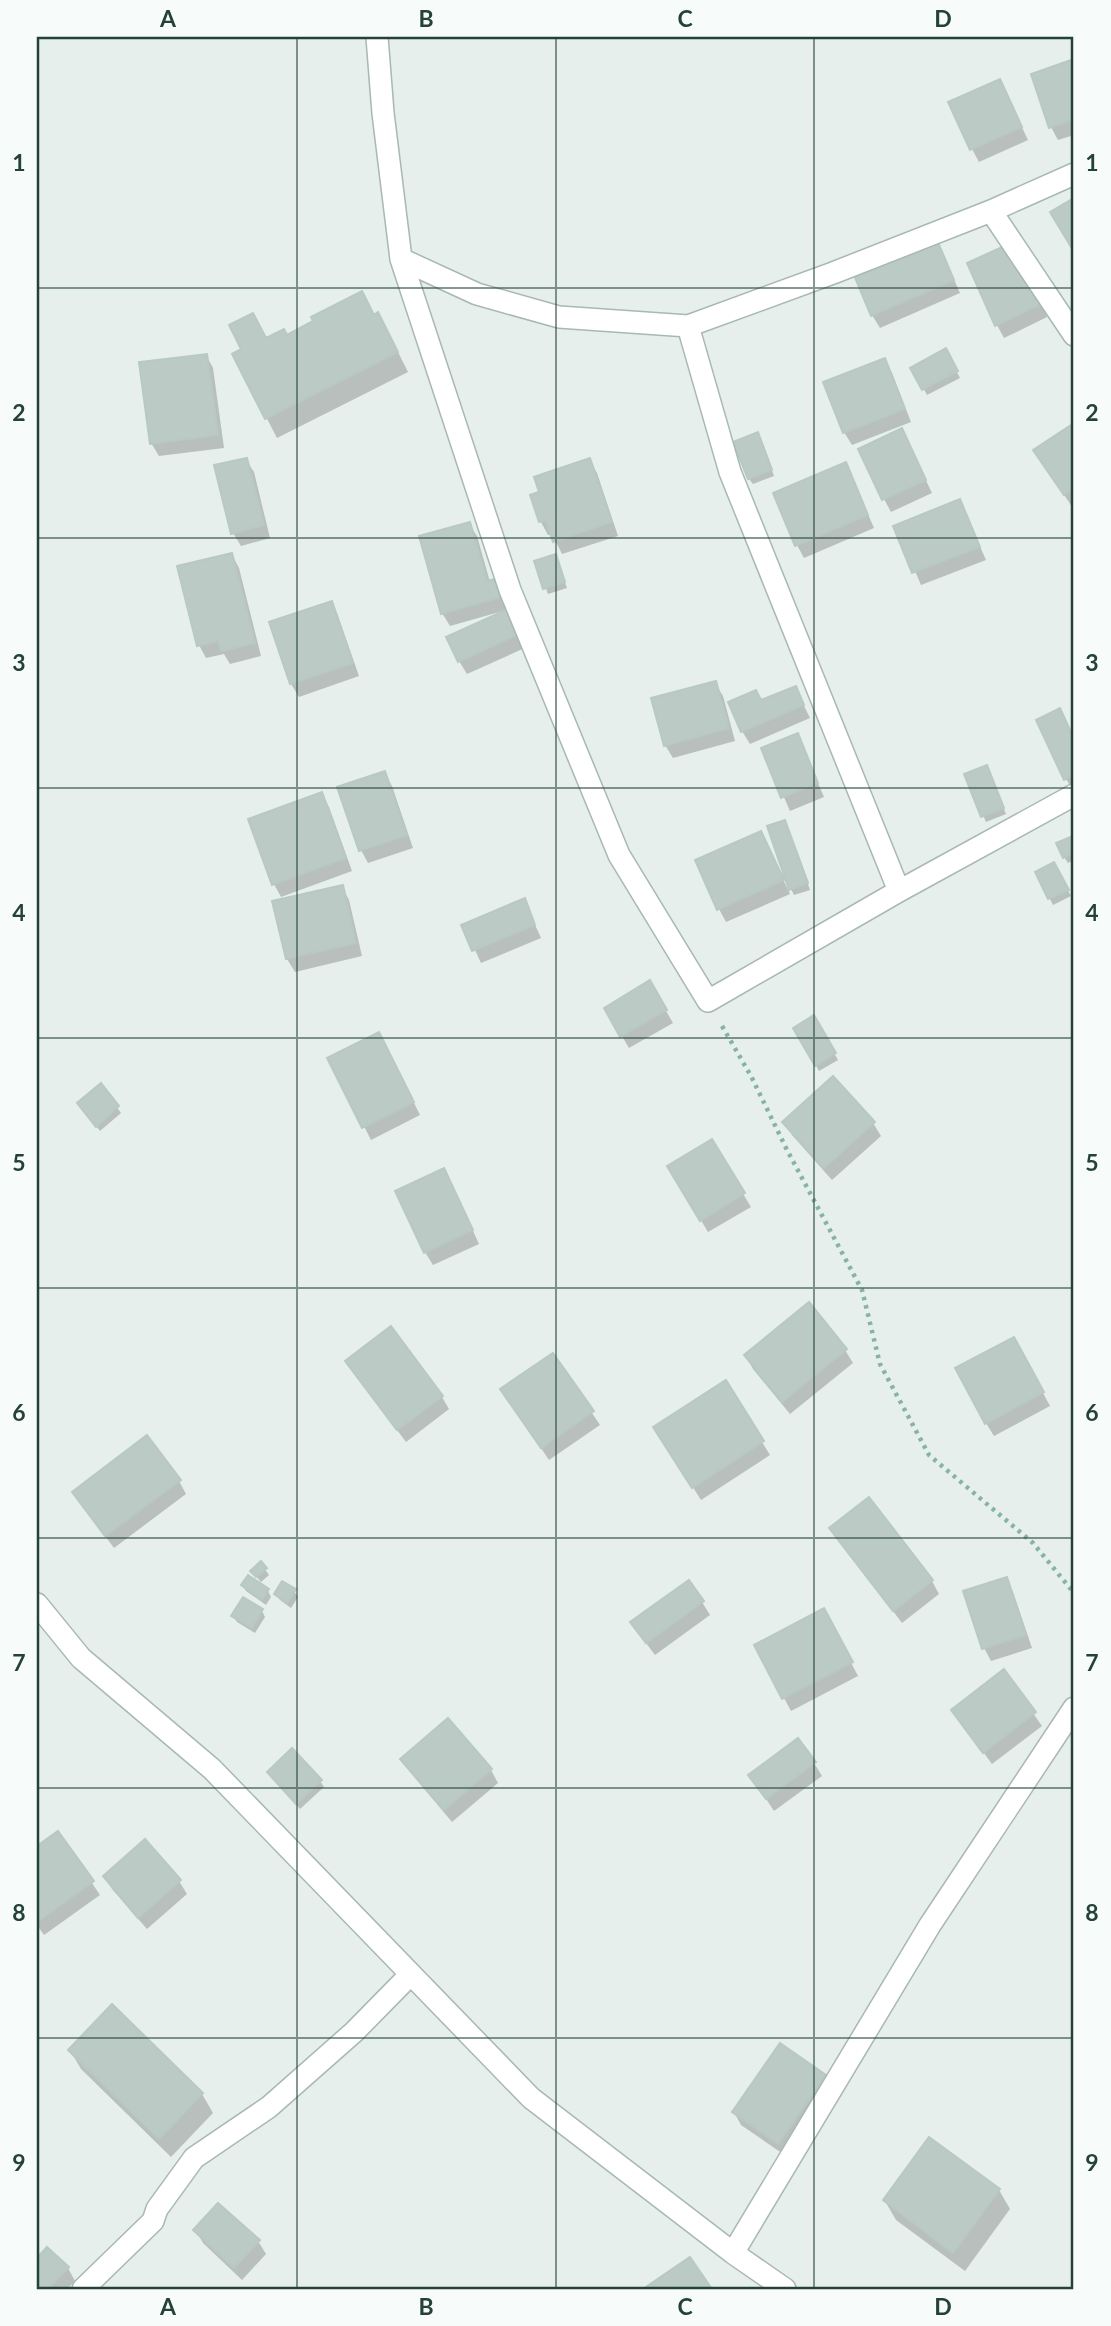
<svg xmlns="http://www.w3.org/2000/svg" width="1111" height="2326" viewBox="0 0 1111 2326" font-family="Lato,sans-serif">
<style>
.shadow{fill:#0003}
.building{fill:#bbcac4;stroke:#b8c9c2;stroke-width:2}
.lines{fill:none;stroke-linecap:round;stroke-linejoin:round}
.minor-casing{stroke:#a8b8b2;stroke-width:24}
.path{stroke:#86b3a5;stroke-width:4.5;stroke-dasharray:3.5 5;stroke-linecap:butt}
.minor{stroke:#fff;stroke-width:21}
.grid{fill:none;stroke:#24423a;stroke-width:2;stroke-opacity:0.55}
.neatline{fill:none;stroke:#24423a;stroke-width:2.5}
.grid-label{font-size:23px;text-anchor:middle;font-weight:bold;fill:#24423a}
</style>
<rect width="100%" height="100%" fill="#e6efeb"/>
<path class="shadow" d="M1074,61V135L1058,140L1051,127L1033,75Z
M1000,81L1028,140L979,162L972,149Z
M940,248L960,293L880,328L872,315Z
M1020,257L1047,317L1004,338L997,325Z
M374,316L389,334L408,372L277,438L234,355L266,340Z
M946,351L960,378L927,395L912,368Z
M206,355L213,368L224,448L159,456L151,443Z
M884,360L892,373L911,422L852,445L844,432Z
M1074,425V506L1072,507L1036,451Z
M761,440L774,476L753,484L749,479Z
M908,443L932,493L891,512L884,499Z
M246,460L254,472L270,538L241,546L233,533Z
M589,460L597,473L618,536L562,554L552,534L548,535L541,522V493Z
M846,464L874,528L804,558L797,545Z
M960,501L986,560L921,585L896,527Z
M469,524L477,536L490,582L494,581L502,594L506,612L527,647L467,674L459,661L504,613L503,611L450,626L442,613Z
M232,555L239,568L261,656L230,664L224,654L206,658L199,645Z
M536,562H558L567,588L548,594Z
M331,603L338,616L359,676L299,697L291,684L271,623Z
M715,683L723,696L735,741L673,758L665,745Z
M795,688L810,718L750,744L742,731Z
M1038,721L1067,724L1074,740V792L1066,779Z
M797,735L824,797L790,811L763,749Z
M384,773L392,786L413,848L368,863L361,850Z
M990,773L1006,814L986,822L966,775Z
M321,794L329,807L352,871L281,897L274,884L251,820Z
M788,828L810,890L794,895L791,889Z
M761,833L790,894L726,922L719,909Z
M1073,838L1074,860L1068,863L1064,857Z
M1054,864L1071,896L1053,905L1037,873Z
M342,887L349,900L362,956L295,972L287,959Z
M524,901L541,938L481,963L464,926Z
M650,983L673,1023L629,1048L606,1009Z
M814,1018L838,1060L819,1071L795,1028Z
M386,1047L420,1115L371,1140L330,1059Z
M101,1086L121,1113L100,1131L83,1109Z
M784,1122L873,1123L881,1136L832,1180L792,1135Z
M711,1141L751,1207L708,1232L669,1167Z
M451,1183L479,1244L433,1265L425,1252Z
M845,1350L853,1363L790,1414L753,1369L746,1356Z
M1021,1352L1050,1406L994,1436L986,1423Z
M553,1355L600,1425L549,1460L510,1402Z
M355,1374L442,1397L449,1409L406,1442Z
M725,1382L770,1455L701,1500L663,1440Z
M179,1481L186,1494L114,1548L82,1505Z
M831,1528L932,1581L939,1594L902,1623Z
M261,1564L269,1575L261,1582L252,1571Z
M1006,1579L1013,1592L1032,1648L991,1661L984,1648Z
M243,1585L268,1591L271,1597L266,1605L246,1591Z
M294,1591L298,1597L291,1608L280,1600L276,1594Z
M702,1602L710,1615L655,1655L640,1635Z
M262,1611L265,1617L255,1633L237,1622L233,1616Z
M830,1623L858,1676L791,1711L756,1646Z
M1004,1672L1042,1726L992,1764L953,1711Z
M402,1760L491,1770L498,1783L452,1822L410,1772Z
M814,1763L822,1776L774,1811L751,1776Z
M269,1772L320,1781L324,1787L300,1809Z
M58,1833L100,1895L44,1935L37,1925V1849Z
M105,1876L179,1881L187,1894L147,1929L112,1889Z
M70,2050L202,2094L213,2113L171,2157L81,2069Z
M825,2076L832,2089L786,2156L741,2125L734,2112Z
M999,2190L1010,2209L965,2271L896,2220L885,2201Z
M196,2230L258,2241L266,2254L242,2280L203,2243Z
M47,2249L68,2268L75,2281L67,2289H37V2260Z"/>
<path class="building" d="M1074,59V119L1049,128L1031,74Z
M1000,79L1022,127L970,150L948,102Z
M1074,198V252L1050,212Z
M934,233L954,280L871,316L851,268Z
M1013,242L1041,304L995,326L967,263Z
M362,291L374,315L378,312L398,352L265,419L232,354L241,349L229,325L253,313L266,338L284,329L287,335L313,321L311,317Z
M946,348L958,371L922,390L910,368Z
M207,354L218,435L150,444L139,362Z
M885,358L905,409L843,433L823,382Z
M1074,423V488L1064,495L1033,450Z
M902,428L926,480L882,500L858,449Z
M758,432L772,470L748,479L733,442Z
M247,458L264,525L231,534L214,465Z
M590,458L612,522L553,542L546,521L539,522L530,495L539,492L534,477Z
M846,462L868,515L795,546L773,493Z
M960,499L980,547L912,573L893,526Z
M470,522L487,581L495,579L500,597L441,614L419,536Z
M232,553L255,643L221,651L218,641L197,646L177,566Z
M556,554L565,582L543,589L534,561Z
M332,601L353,663L290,684L269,622Z
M510,608L521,633L458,662L446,637Z
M716,681L729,728L664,746L651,698Z
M796,686L804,705L741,732L728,702L756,690L761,700Z
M1060,708L1074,739V775L1064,780L1036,720Z
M798,733L818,783L781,798L761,748Z
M987,765L1004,808L981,817L964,774Z
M385,771L407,835L359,851L337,787Z
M322,792L346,858L272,885L248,819Z
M785,820L808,883L789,890L767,826Z
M761,831L784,880L717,910L695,860Z
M1073,836L1074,853L1063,858L1056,843Z
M1054,862L1069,890L1048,899L1035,872Z
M343,885L356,943L286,959L272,901Z
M525,898L535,925L472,951L461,925Z
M650,980L667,1010L620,1037L604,1008Z
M814,1015L836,1053L815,1066L793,1028Z
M379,1032L414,1102L362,1128L327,1058Z
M833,1076L875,1122L824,1168L782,1122Z
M101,1083L119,1106L96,1127L77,1103Z
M712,1139L745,1193L700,1221L667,1166Z
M444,1168L473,1230L424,1253L395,1191Z
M809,1302L847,1349L782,1402L744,1355Z
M391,1326L443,1396L397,1430L345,1361Z
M1014,1337L1044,1392L985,1424L955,1368Z
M553,1353L594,1411L541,1448L500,1389Z
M726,1380L764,1441L692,1488L653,1427Z
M147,1435L181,1480L105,1536L72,1492Z
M869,1497L933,1580L893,1611L829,1528Z
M261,1561L267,1568L256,1577L250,1571Z
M248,1575L269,1589L262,1600L241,1585Z
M1007,1577L1026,1635L982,1649L963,1591Z
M689,1580L704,1601L646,1643L630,1622Z
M282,1581L296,1589L287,1603L274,1594Z
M243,1597L263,1609L252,1628L231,1616Z
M824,1608L853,1662L782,1699L754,1645Z
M1004,1669L1036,1712L983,1753L951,1710Z
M448,1718L492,1769L444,1810L400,1759Z
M798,1738L816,1762L766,1799L748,1775Z
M292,1748L322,1780L296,1804L267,1772Z
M58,1831L94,1881L37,1922V1846Z
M145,1839L181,1880L138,1918L103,1876Z
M112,2004L203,2093L159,2139L68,2050Z
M780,2043L826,2075L778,2144L732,2112Z
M929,2137L1000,2189L953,2253L883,2200Z
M218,2203L260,2240L234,2268L193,2230Z
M47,2247L69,2267L48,2289H37V2258Z
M690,2257L712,2289H643Z"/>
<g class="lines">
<defs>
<path id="minor" d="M377,37L383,113L401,259L477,294L559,317L688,326L833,273L991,211L1074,174
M991,211L1074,335
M401,259L510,590L619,855L708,1001L899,891L1074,795
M688,326L730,472L899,891
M37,1604L81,1658L212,1769L531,2098L733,2253L785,2289
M733,2253L930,1925L1074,1708
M83,2289L153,2221L157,2209L194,2158L269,2107L354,2032L411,1974"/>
</defs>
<use href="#minor" class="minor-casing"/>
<path class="path" d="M722,1026L751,1076L787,1150L862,1290L880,1364L929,1455L1033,1543L1074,1593"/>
<use href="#minor" class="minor"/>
</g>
<path class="grid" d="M297,37V2289M556,37V2289M814,37V2289M37,288H1074M37,538H1074M37,788H1074M37,1038H1074M37,1288H1074M37,1538H1074M37,1788H1074M37,2038H1074"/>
<rect width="1111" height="2326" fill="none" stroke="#f7fbf9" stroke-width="77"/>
<rect x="38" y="38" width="1034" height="2250" class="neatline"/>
<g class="grid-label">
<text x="168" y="27">A</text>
<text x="426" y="27">B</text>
<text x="685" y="27">C</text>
<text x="943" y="27">D</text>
<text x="19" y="171">1</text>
<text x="1092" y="171">1</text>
<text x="19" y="421">2</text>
<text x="1092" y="421">2</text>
<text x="19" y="671">3</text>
<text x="1092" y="671">3</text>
<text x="19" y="921">4</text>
<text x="1092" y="921">4</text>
<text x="19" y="1171">5</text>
<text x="1092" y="1171">5</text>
<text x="19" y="1421">6</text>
<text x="1092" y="1421">6</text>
<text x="19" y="1671">7</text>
<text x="1092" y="1671">7</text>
<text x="19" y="1921">8</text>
<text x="1092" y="1921">8</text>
<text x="19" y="2171">9</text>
<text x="1092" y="2171">9</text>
<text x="168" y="2315">A</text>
<text x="426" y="2315">B</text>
<text x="685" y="2315">C</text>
<text x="943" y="2315">D</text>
</g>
</svg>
